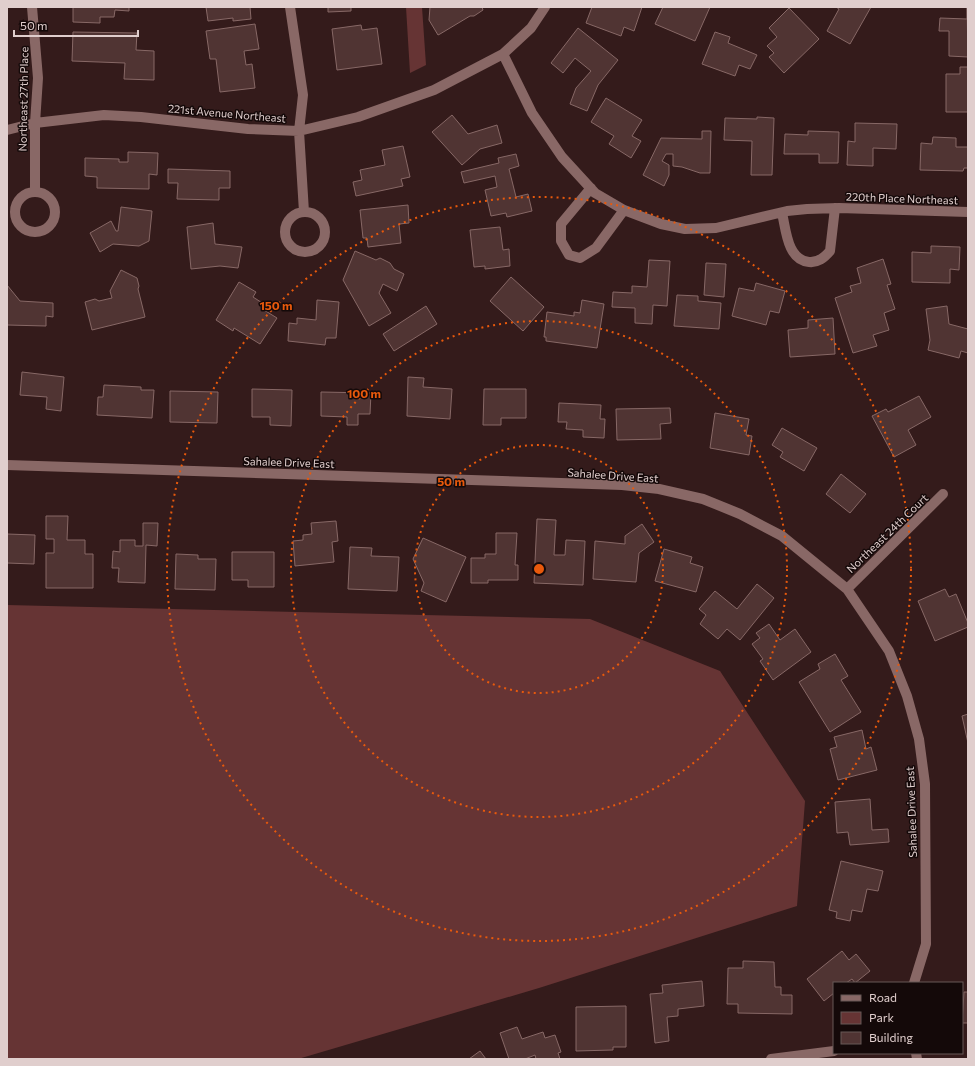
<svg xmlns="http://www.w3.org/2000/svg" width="975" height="1066" viewBox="0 0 975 1066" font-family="Commissioner,sans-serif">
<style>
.green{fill:#663434}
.building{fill:#503433;stroke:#876866}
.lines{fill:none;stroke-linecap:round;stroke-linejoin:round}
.minor{stroke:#896866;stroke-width:10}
.ring{fill:none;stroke:#e8590c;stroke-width:2;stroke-dasharray:2 4}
.labels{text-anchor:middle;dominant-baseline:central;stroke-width:3;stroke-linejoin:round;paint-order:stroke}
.street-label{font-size:11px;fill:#e0cecd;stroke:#140909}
.centre{fill:#e8590c;stroke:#140909;stroke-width:2}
.ring-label{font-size:12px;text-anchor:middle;font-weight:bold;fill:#e8590c;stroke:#140909;stroke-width:3;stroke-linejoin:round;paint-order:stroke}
</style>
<rect width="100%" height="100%" fill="#341b1b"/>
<path class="green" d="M406,7H422L426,65L410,73Z
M7,605L590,619L720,671L805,801L797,906L539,988L298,1059H7Z"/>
<path class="building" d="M73,7H129V11L115,10L114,17H100V23L73,22Z
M206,7H250L251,19L233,21V18L208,21Z
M328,7H351V11L328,12Z
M482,7L483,10L474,16H470L440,34L438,35L429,20L430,7Z
M592,7H642L634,31L624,27L621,36L586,23Z
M663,7H710L695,41L655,24Z
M836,7H871L850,44L827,31L839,9Z
M967,7L968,57L949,56V31H939L940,18L967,19Z
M789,8L819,39L784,73L769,57L774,53L767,46L777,37L769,28Z
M255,24L259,49L244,51L246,65L252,64L255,88L220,92L216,59H210L206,31Z
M361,25L362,30L377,28L382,64L337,70L332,29Z
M578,28L618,60L598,85L587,111L570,104L576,88L591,71L575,58L563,73L551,63Z
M73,32L137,33L136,50L154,51V80L124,79L125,63L72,61Z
M715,32L730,37L728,43L757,55L750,69L739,65L735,76L702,64Z
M960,67H968V112H946V74H960Z
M606,98L642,120L632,136L641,141L631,158L609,144L614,136L591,122Z
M452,115L468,134L497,125L502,143L480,149L462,165L432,132Z
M757,117L774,118L772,175H751L752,141L724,140L725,118L757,119Z
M855,123L897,124L896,149L873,148V166L847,165L848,141L855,142Z
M702,131H711L710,173H700L682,167L673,166V154H666L662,161L669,165V175L664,186L643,175L661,138L702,139Z
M808,131L839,132L838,163H819V154H784L785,134L808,135Z
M933,137L956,138V147H968V168H964L963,171L920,170L921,143L932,144Z
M403,146L410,177L401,179L403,186L356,196L353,182L362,180L360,170L385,165L382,150Z
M128,152L158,153L157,175L149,174V189L97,188V177L85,176V158L119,159V162H128Z
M516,154L519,166L509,169L516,197L528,194L532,211L507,217L506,213L491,216L485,190L497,187L495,176L464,183L461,172L499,163L498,158Z
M168,169L230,171V188H219V200L177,199L178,183H168Z
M408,205L409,223L399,224L401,243L368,247L367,238H363L360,210Z
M121,207L152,211L149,241L139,246L113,244L100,252L90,233L111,221L116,231H118Z
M213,223L215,244L242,247L238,268L220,266L191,269L187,227Z
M500,227L503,250L509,249L510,266L485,269V266L474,267L470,230Z
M931,246L960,247L959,270L950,269V283L912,282V252L931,253Z
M355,251L376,260L380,258L390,263L394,269L404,274L397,291L383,284L379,293L391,313L369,326L343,280Z
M883,259L891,284L887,285L895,309L884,313L889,330L873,335L877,346L853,353L835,298L852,292L850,286L861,283L857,268Z
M649,260L670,261L667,306L653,305L652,324L635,323V308L612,307L613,292L632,293V286L647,287Z
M706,263L726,264L724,297L704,295Z
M121,270L137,278L139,286L138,289L145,317L92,330L85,302L95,299L99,301L112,298L110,291Z
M511,277L544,307L523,331L490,301Z
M239,282L256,292L253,297L267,306L264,310L277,318L260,344L234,328L233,331L216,320Z
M756,283L785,291L779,313L770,311L766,325L732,316L739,288L754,291Z
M7,285L20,301L53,303V317L46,316V326L7,325Z
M677,295L698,296V301L721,303L719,329L674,326Z
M317,300L339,302L336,338H326L325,345L288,341L289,323L297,324V318L316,320Z
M582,300L604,304L597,348L546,341V337H544L547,312L574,316V312L580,313Z
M426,306L437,324L394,351L383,334Z
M947,306L949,324L968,329V353L961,351L959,358L928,350L930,340L926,309Z
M833,318L835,354L790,357L788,330L808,328V320Z
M22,372L64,377L61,411L46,409L47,397L20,395Z
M408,377L424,378L423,387L452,389L450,419L407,416Z
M104,385L141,387V390H154L152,418L97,415L98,397H103Z
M252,389L292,390L291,426L270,425V417H252Z
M484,389H526V418H501V425H483Z
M170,391L218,392L217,423L170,422Z
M321,392L371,393L370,414H358V425H347V417L321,416Z
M919,396L931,417L908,430L916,445L894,457L872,416L886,409L888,412Z
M559,403L601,405L600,419H605L604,438L583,437V430L566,429L567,422H558Z
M670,408L671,423L660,424L661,439L617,440L616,409Z
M715,413L749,419L746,435L752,436L749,455L710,448Z
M782,428L817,448L804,471L780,457L783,452L772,445Z
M841,474L866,494L850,513L826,494Z
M46,516H68L67,540H85V554H93V588H46V553H54V539H46Z
M537,519L556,520L554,555H565L566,540L585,541L583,585L534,583Z
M336,521L338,541L332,542L334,562L295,566L293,541L303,540V535L312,534L311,523Z
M143,523H158L157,546L146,545L145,583L118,582L119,568H112L113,551L120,552V540H135V546H143Z
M642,524L654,542L639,553L636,582L593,579L595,541L625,544V536Z
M496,533H517L515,565H518V580H488V583H471V558H485V554H496Z
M7,534L35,535L34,564L7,563Z
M423,538L466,557L446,602L421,591L424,583L413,559Z
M350,547L372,548L371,556L399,557L397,591L348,589Z
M664,549L692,557L690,563L703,567L696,592L655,581Z
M232,552H274V587H248V580H232Z
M176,554L198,555V559H216L215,590L175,589Z
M757,584L774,598L740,640L727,629L718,639L700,624L706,615L699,609L715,591L737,609Z
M945,589L949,597L956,594L968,623V627L935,641L918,601Z
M769,624L780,640L795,629L811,652L773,680L760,661L763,659L752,644L760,638L756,633Z
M835,654L848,676L841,680L861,712L830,732L799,682L820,669L818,664Z
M968,714V743L962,716Z
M862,730L866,749L871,747L877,770L838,780L830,749L837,747L834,737Z
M870,799L872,830L888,829L889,842L850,845L848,832L837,833L835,802Z
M841,861L883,871L878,891L867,889L862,912L852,910L850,921L836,918L837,912L829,910Z
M842,951L849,960L856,954L870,971L855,983L852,979L846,983H834V993L824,1001L807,979Z
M743,961L774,962L775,987H781V995H792V1014L738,1013V1004H727L728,968H743Z
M702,981L704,1006L678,1009V1016L667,1017L669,1041L655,1043L650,994L663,993L662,985Z
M964,992H968V1023H962Z
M626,1006V1047H613V1050L576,1051V1007Z
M517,1027L522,1039L543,1032L545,1038L555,1035L561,1052L558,1053L560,1059H536L535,1055L525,1059H509L500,1033Z
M480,1051L486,1059H469Z"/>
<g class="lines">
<path class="minor" d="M32,7L38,78L35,123V191
M290,7L303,95L299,131L304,212
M503,54L532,113L562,157L595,193L624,210L661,224L685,229L716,228L787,211L807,209L839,208L968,212
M7,130L35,123L104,115L141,117L248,129L299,131L358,117L434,90L503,54L531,28L545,7
M591,188L561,224V241L569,255L580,258L596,248L624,210
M15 212a20 20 0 1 1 40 0a20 20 0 1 1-40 0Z
M285 232a20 20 0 1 1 40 0a20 20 0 1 1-40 0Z
M782,213C786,229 787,260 809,262C818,263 824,258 830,251L835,208
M7,465L622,485L659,489L703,499L740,514L782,536L847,589L889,651L907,696L919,739L925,784L926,944L914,983
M847,589L943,494
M916,1053L917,1059
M771,1059L834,1051"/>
</g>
<g class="ring">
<circle cx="539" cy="569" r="124"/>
<circle cx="539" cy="569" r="248"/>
<circle cx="539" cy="569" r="372"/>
</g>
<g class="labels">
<g class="street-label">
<text transform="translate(23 99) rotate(-89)">Northeast 27th Place</text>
<text transform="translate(227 113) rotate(5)">221st Avenue Northeast</text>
<text transform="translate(902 198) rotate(2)">220th Place Northeast</text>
<text transform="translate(289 462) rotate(2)">Sahalee Drive East</text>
<text transform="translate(613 475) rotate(4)">Sahalee Drive East</text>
<text transform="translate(887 533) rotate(-44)">Northeast 24th Court</text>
<text transform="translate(911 812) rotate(-92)">Sahalee Drive East</text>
</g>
</g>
<circle cx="539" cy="569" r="6" class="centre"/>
<g class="ring-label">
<text x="276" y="310">150 m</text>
<text x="364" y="398">100 m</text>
<text x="451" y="486">50 m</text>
</g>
<rect width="975" height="1066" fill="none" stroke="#e0cecd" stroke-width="16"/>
<rect x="833" y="982" width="130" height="72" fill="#140909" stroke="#665857"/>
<rect x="841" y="995" width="20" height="6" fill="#896866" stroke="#665857"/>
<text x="869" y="1002" font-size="12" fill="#e0cecd">Road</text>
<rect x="841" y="1012" width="20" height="12" fill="#663434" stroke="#665857"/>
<text x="869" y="1022" font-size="12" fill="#e0cecd">Park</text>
<rect x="841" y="1032" width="20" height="12" fill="#503433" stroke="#665857"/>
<text x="869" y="1042" font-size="12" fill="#e0cecd">Building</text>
<path d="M14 30v6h124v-6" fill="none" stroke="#e0cecd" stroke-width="2"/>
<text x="20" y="30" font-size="12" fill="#e0cecd" stroke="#140909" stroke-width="3" paint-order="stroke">50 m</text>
</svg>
